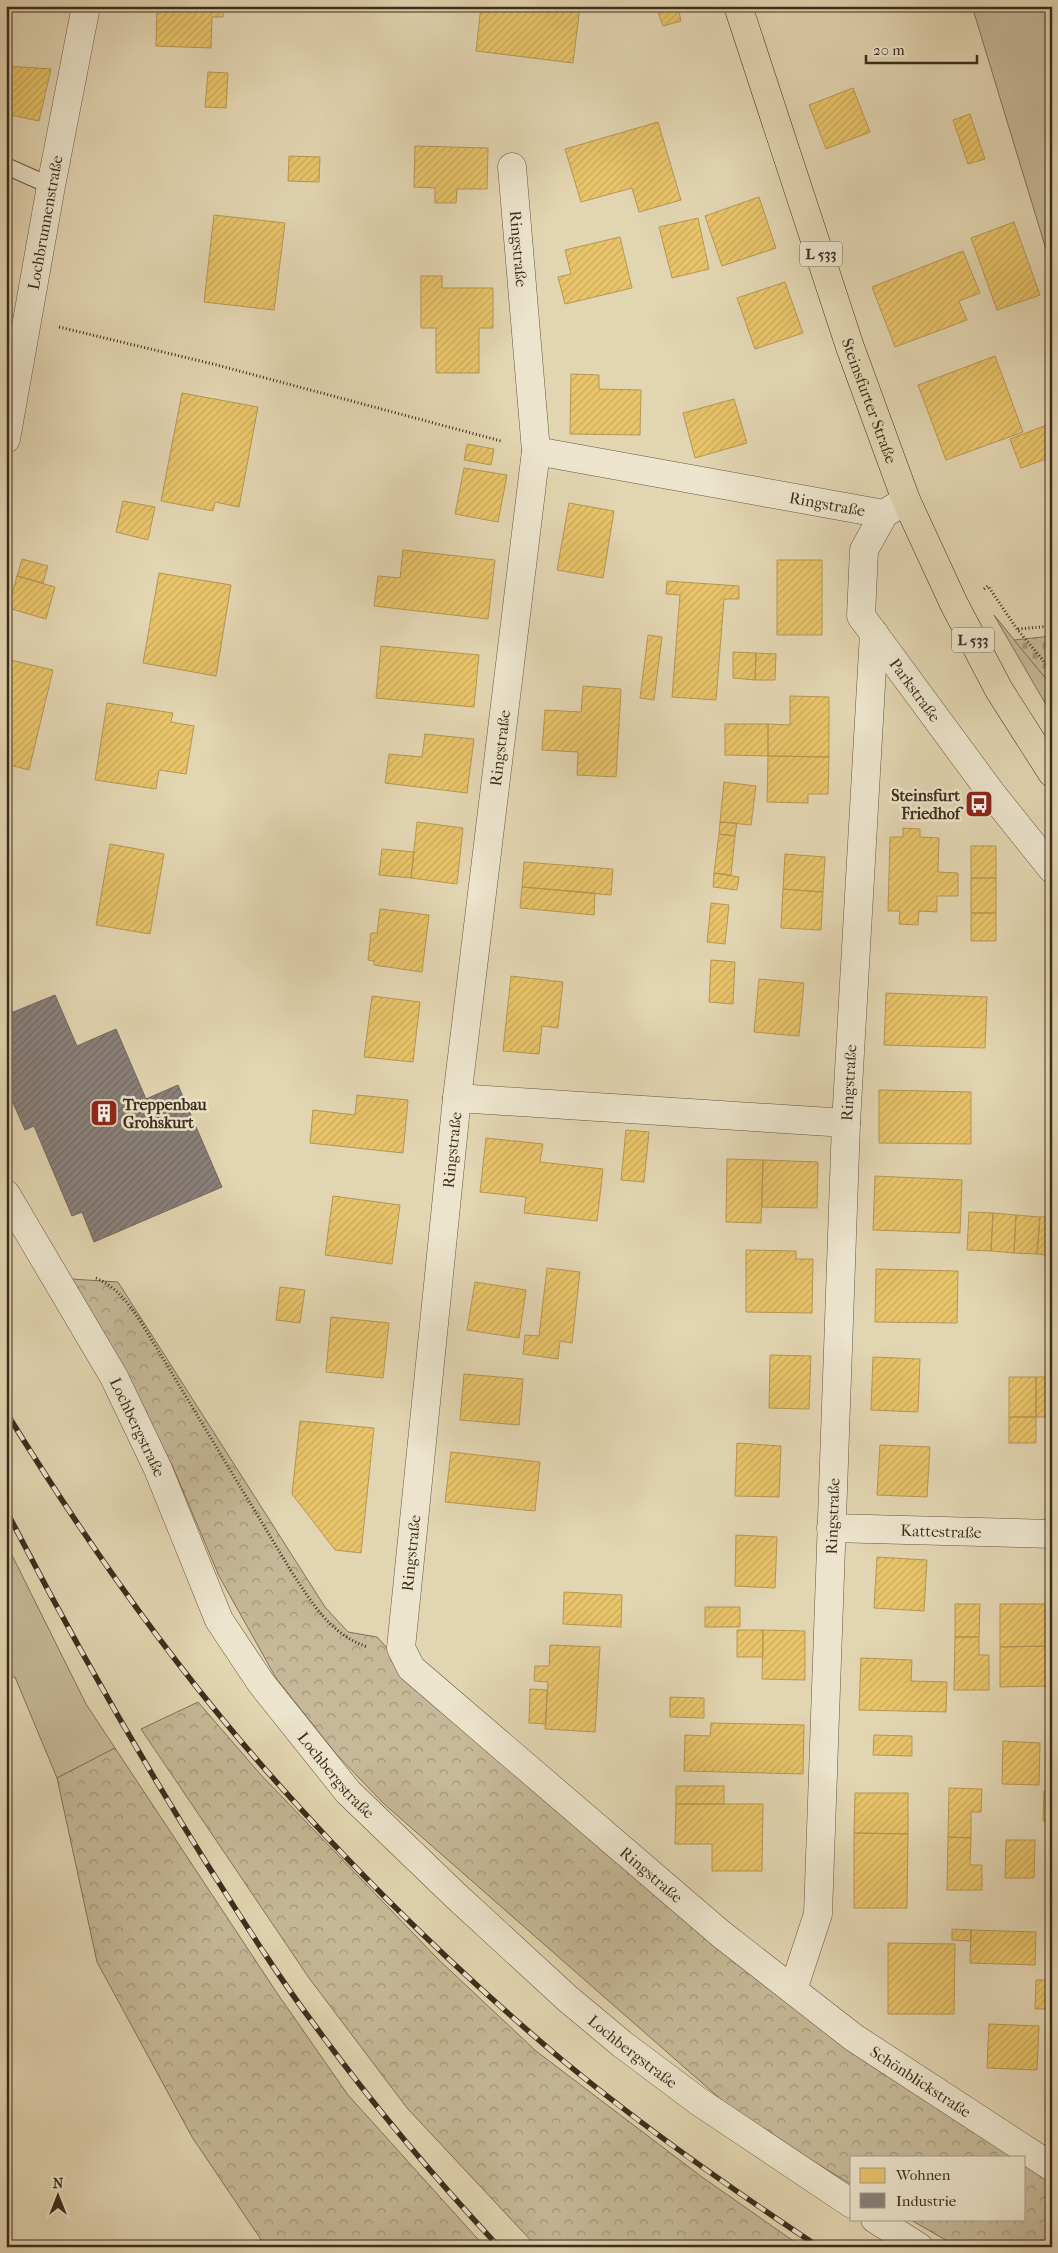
<svg xmlns="http://www.w3.org/2000/svg" width="1058" height="2253" viewBox="0 0 1058 2253" font-family="'IM FELL French Canon',serif">
<style>
.green{fill:#c6b898;stroke:#82725a}
.forest{fill:url(#forest-crowns);stroke:#82725a}
.cemetery{fill:url(#cemetery-stones);stroke:#82725a}
.homes{fill:url(#homes-hatch);stroke:#b59753}
.industry{fill:url(#industry-hatch);stroke:#73685f}
.lines{fill:none;stroke-linecap:round;stroke-linejoin:round}
.service-casing{stroke:#665741;stroke-width:18}
.minor-casing{stroke:#665741;stroke-width:29}
.primary-casing{stroke:#3d2d1c;stroke-width:29}
.path{stroke:#3d2d1c;stroke-width:3;stroke-dasharray:1 2.5;stroke-linecap:butt}
.service{stroke:#ece4cc;stroke-width:16}
.minor{stroke:#ece4cc;stroke-width:28}
.primary{stroke:#e2d5b1;stroke-width:28}
.rail-casing{stroke:#3d2d1c;stroke-width:5.5}
.rail{stroke:#ece4cc;stroke-width:4;stroke-dasharray:11;stroke-linecap:butt}
.labels{text-anchor:middle;dominant-baseline:central;stroke-width:5;stroke-linejoin:round;paint-order:stroke}
.shield{fill:#ece4cc;stroke:#726451;stroke-width:1}
.shield-label{font-size:15px;font-weight:bold;fill:#3d2d1c}
.street-label{font-size:16px;fill:#3d2d1c;stroke:#ece4cc}
.poi-label{font-size:16px;font-weight:bold;fill:#3d2d1c;stroke:#ece4cc;text-anchor:end}
</style>
<defs>
<pattern id="forest-crowns" width="20" height="18" patternUnits="userSpaceOnUse" patternTransform="scale(1.25)"><rect width="20" height="18" fill="#c6b898"/><path d="M2 6a3 3 0 1 1 6 0M12 15a3 3 0 1 1 6 0" fill="none" stroke="#a2967b"/></pattern>
<pattern id="cemetery-stones" width="16" height="16" patternUnits="userSpaceOnUse" patternTransform="scale(1.25)"><rect width="16" height="16" fill="#c6b898"/><path d="M2 7V4a2 2 0 0 1 4 0v3zM10 15v-3a2 2 0 0 1 4 0v3z" fill="#a2967b"/></pattern>
<pattern id="homes-hatch" width="6" height="6" patternUnits="userSpaceOnUse" patternTransform="scale(1.25)"><rect width="6" height="6" fill="#e9c46a"/><path d="M-1 1l2-2M0 6l6-6M5 7l2-2" fill="none" stroke="#c9a95b"/></pattern>
<pattern id="industry-hatch" width="6" height="6" patternUnits="userSpaceOnUse" patternTransform="scale(1.25)"><rect width="6" height="6" fill="#8a817c"/><path d="M-1 1l2-2M0 6l6-6M5 7l2-2" fill="none" stroke="#726a65"/></pattern>
</defs>
<rect width="100%" height="100%" fill="#e2d5b1"/>
<filter id="stains"><feTurbulence type="fractalNoise" baseFrequency=".004" numOctaves="4"/><feColorMatrix values="0 0 0 0 .2 0 0 0 0 .09 0 0 0 0 .02 0 0 0 .5 -.17"/></filter>
<radialGradient id="worn" r=".72"><stop offset=".6" stop-color="#630" stop-opacity="0"/><stop offset="1" stop-color="#630" stop-opacity=".3"/></radialGradient>
<path class="green" d="M972,6H1052V269Z
M994,615L1052,686V715Z
M6,1543L86,1704L115,1748L57,1778L15,1677H6Z"/>
<path class="forest" d="M71,1279L118,1282L325,1607L348,1632L377,1637L452,1719L1019,2157H852V2185L741,2117L383,1803L337,1755L276,1678L219,1576L172,1465L94,1316Z
M198,1702L261,1775L438,1959L536,2051L702,2177L802,2247H537L407,2108L309,1978L141,1729Z
M115,1748L277,1993L348,2095L485,2247H266L192,2137L97,1962L57,1778Z
M1024,2160L1052,2177V2247H958L909,2219H1024Z"/>
<path class="cemetery" d="M1052,636V686L1014,640Z"/>
<path class="homes" d="M157,6H223V17H212L211,48L156,46Z
M481,6H580L573,63L476,51Z
M656,6H678L681,21L663,26Z
M6,66L51,69L39,121L6,114Z
M208,72L228,73L226,108L205,107Z
M853,88L870,132L826,149L809,105Z
M970,114L985,159L968,164L953,120Z
M658,122L681,200L639,212L632,188L581,202L565,149Z
M415,146L488,148L487,189H457L456,203H435V188L414,187Z
M289,156L320,157L319,182L288,181Z
M759,197L776,248L722,266L705,216Z
M214,215L285,223L274,310L204,302Z
M698,218L709,269L672,278L659,227Z
M1014,222L1040,295L997,310L971,238Z
M620,237L632,288L565,304L558,277L571,274L565,250Z
M963,251L980,293L959,301L967,320L895,347L872,287Z
M421,276H442V288H493V328H479V373H436V328H421Z
M785,282L803,333L755,349L737,298Z
M995,356L1023,432L946,460L918,385Z
M571,374L599,375V389L641,390L640,435L570,434Z
M182,393L258,407L239,507L215,502L213,511L161,501Z
M734,399L747,443L695,458L683,413Z
M1052,423V457L1021,468L1010,439Z
M467,444L494,449L491,465L464,460Z
M464,468L507,475L498,522L455,514Z
M123,501L155,507L148,540L116,532Z
M569,503L614,511L603,578L557,570Z
M403,550L495,560L488,619L374,606L378,576L400,578Z
M22,559L48,566L43,583L17,576Z
M777,560H822V635H777Z
M159,573L231,585L216,676L143,663Z
M17,576L55,587L46,619L8,608Z
M667,581L739,586V599H724L716,700L672,697L680,595L666,594Z
M648,635L662,637L654,700L640,698Z
M381,646L479,655L474,707L376,698Z
M733,652L756,653L755,680L733,678Z
M756,653L776,654L775,680H755Z
M6,659L53,670L29,770L6,764Z
M583,686L621,689L616,777L577,775L578,752L542,750L545,710L581,712Z
M790,696L829,697V757L768,756V724L790,725Z
M107,703L173,713L171,722L194,726L186,774L159,770L156,789L95,780Z
M725,724H768V756L725,755Z
M425,734L474,739L467,793L385,783L389,754L422,757Z
M768,756L829,757L828,794H808V803L767,802Z
M724,782L756,786L751,825L720,822Z
M417,822L463,828L457,884L411,878Z
M720,822L737,823L735,836L719,834Z
M903,828L920,829V837L939,838L938,872L958,873V896H937V912L919,911L918,925L899,924L900,911H888L890,837H903Z
M719,834L735,836L731,875L714,873Z
M110,844L164,854L150,934L96,925Z
M971,846H996V878H971Z
M382,849L414,852L411,878L379,875Z
M785,854L825,857L823,892L783,889Z
M524,862L613,869L611,895L522,887Z
M714,873L739,877L737,890L713,887Z
M971,878H996V913H971Z
M522,887L595,893L594,915L520,908Z
M783,889L823,892L821,930L781,928Z
M711,903L729,905L725,944L707,942Z
M380,909L429,915L422,972L374,965V961L368,960L371,933H377Z
M971,913H996V941H971Z
M711,960L735,962L733,1004L709,1002Z
M511,976L563,982L558,1028L542,1026L539,1054L503,1051Z
M759,979L804,983L799,1036L754,1032Z
M886,993L987,997L985,1048L884,1045Z
M372,996L420,1002L413,1062L364,1057Z
M879,1090L971,1092V1144L879,1143Z
M357,1095L408,1100L403,1153L310,1143L313,1110L355,1115Z
M626,1130L649,1132L644,1182L621,1180Z
M486,1138L543,1144L540,1162L603,1169L597,1221L524,1213L526,1197L480,1192Z
M727,1159L763,1160L761,1223L726,1222Z
M763,1160L818,1162L817,1208L762,1207Z
M875,1176L962,1180L960,1233L873,1230Z
M333,1196L400,1205L392,1264L325,1255Z
M969,1212L993,1213L991,1251L967,1250Z
M993,1213L1016,1215L1014,1253L991,1251Z
M1016,1215L1040,1217L1037,1254L1014,1253Z
M1040,1217H1052V1256L1037,1254Z
M746,1250L796,1251V1259H813L812,1313L746,1312Z
M547,1268L580,1272L572,1343L560,1341L558,1359L523,1354L525,1335L539,1336Z
M876,1269L958,1271L957,1323L875,1322Z
M475,1282L526,1290L519,1338L467,1330Z
M280,1287L305,1290L300,1323L276,1320Z
M331,1317L389,1323L383,1378L326,1372Z
M770,1355L811,1356L809,1409L769,1408Z
M873,1357L920,1359L918,1412L871,1410Z
M464,1374L523,1379L519,1425L460,1420Z
M1009,1377H1036V1417H1009Z
M1036,1377H1052V1417H1036Z
M1009,1417H1036V1443H1009Z
M300,1421L374,1428L361,1553L335,1550L292,1494Z
M737,1443L781,1446L779,1497L735,1496Z
M880,1445L930,1447L927,1497L877,1495Z
M451,1452L540,1462L535,1511L445,1502Z
M736,1535L777,1537L775,1588L735,1586Z
M877,1557L927,1560L924,1611L874,1608Z
M564,1592L622,1595L621,1627L563,1624Z
M955,1604H980L979,1637H955Z
M1000,1604H1049V1646L1000,1647Z
M705,1607H740V1627H705Z
M737,1630H763V1657H737Z
M763,1630L805,1631V1680L762,1679Z
M955,1637H979V1655H989V1690H954Z
M550,1645L600,1647L595,1732L545,1729L548,1682L534,1681L535,1666H549Z
M1049,1646L1050,1686L1000,1687V1647Z
M861,1658L912,1660L911,1681L947,1682L946,1712L859,1710Z
M530,1689L547,1690L546,1724L529,1723Z
M670,1697L704,1698V1718L670,1717Z
M711,1723L804,1725L803,1774L684,1771L685,1735L710,1736Z
M874,1735L912,1736V1756L873,1755Z
M1003,1741L1040,1743L1039,1785L1002,1784Z
M676,1786H724V1804H676Z
M949,1788L982,1789L981,1812H971V1838L948,1837Z
M1044,1791H1052V1821H1043Z
M855,1793H908V1834L854,1833Z
M676,1804H763L762,1871H712V1844H675Z
M854,1833L908,1834L907,1908H854Z
M948,1837L971,1838L970,1865H982V1890H947Z
M1006,1840H1035L1034,1878H1005Z
M952,1929L971,1930V1941L952,1940Z
M971,1930L1036,1932L1035,1965L970,1963Z
M888,1943L955,1944L954,2014H888Z
M1052,1945V2009H1035L1036,1980H1051Z
M989,2024L1039,2026L1037,2070L987,2068Z
M1048,2048H1052V2109L1046,2108Z"/>
<path class="industry" d="M6,218L12,222L6,232Z
M55,995L77,1046L116,1029L146,1099L178,1085L222,1187L94,1242L82,1212L72,1216L34,1126L25,1130L6,1087V1015Z"/>
<g class="lines">
<defs>
<path id="service" d="M6,166L51,186"/>
<g id="minor">
<path id="s1" d="M512,167L536,451L457,1098L401,1648L411,1668L721,1934L853,2037L1052,2167"/>
<path id="s2" d="M6,439L51,186L86,6"/>
<path id="s3" d="M536,451L884,514"/>
<path id="s4" d="M906,500L884,514L864,550L861,616L992,794L1052,869"/>
<path d="M457,1098L846,1123"/>
<path id="s5" d="M6,1194L114,1377L158,1469L219,1620L261,1683L348,1792L455,1895L568,1999L622,2044L698,2101L852,2204"/>
<path id="s6" d="M831,1528L1052,1534"/>
<path id="s7" d="M793,1990L818,1914L846,1123L874,633"/>
<path d="M875,2219L919,2247"/>
</g>
<g id="primary">
<path id="s8" d="M738,6L850,347L906,500L954,604L999,690L1052,773"/>
</g>
</defs>
<use href="#service" class="service-casing"/>
<use href="#minor" class="minor-casing"/>
<use href="#primary" class="primary-casing"/>
<path class="path" d="M59,327L217,365L501,441
M984,589L988,586L1017,629L1052,671
M1018,629L1052,626
M96,1278C118,1288 127,1302 141,1322L291,1571C313,1604 329,1633 367,1647"/>
<use href="#service" class="service"/>
<use href="#minor" class="minor"/>
<use href="#primary" class="primary"/>
<defs>
<path id="rail" d="M6,1412C76,1526 153,1637 239,1739C337,1854 446,1962 561,2059C643,2127 730,2188 819,2247
M6,1510C68,1631 135,1749 207,1864C242,1919 277,1975 316,2027C372,2104 434,2177 499,2247"/>
</defs>
<use href="#rail" class="rail-casing"/>
<use href="#rail" class="rail"/>
</g>
<defs>
<symbol id="bus-square" viewBox="-11 -11 22 22"><rect x="-9" y="-9" width="18" height="18" rx="4" fill="#8f2418" stroke="#ece4cc"/><path d="M-5-6H5V4H4V6H2V4H-2V6H-4V4H-5ZM-3.5-4V0h7V-4ZM-3.5 1.2v1.5H-2V1.2ZM2 1.2v1.5H3.5V1.2Z" fill="#fff"/></symbol>
<symbol id="building-square" viewBox="-11 -11 22 22"><rect x="-9" y="-9" width="18" height="18" rx="4" fill="#8f2418" stroke="#ece4cc"/><path d="M-4-6H4V6H1V3H-1V6H-4ZM-2.5-4.3h1.7v1.8h-1.7ZM.8-4.3h1.7v1.8H.8ZM-2.5-1h1.7V.8h-1.7ZM.8-1h1.7V.8H.8Z" fill="#fff"/></symbol>
</defs>
<g fill-rule="evenodd">
<use href="#bus-square" x="963" y="788" width="32" height="32"/>
<use href="#building-square" x="88" y="1097" width="32" height="32"/>
</g>
<g class="labels">
<g class="shield">
<rect x="800" y="241.5" width="42" height="25" rx="4"/>
<rect x="952" y="627.5" width="42" height="25" rx="4"/>
</g>
<g class="shield-label">
<text x="821" y="254">L 533</text>
<text x="973" y="640">L 533</text>
</g>
<g class="street-label">
<text stroke="none"><textPath href="#s2" startOffset="220">Lochbrunnenstraße</textPath></text>
<text stroke="none"><textPath href="#s1" startOffset="82">Ringstraße</textPath></text>
<text stroke="none"><textPath href="#s8" startOffset="416">Steinsfurter Straße</textPath></text>
<text stroke="none"><textPath href="#s3" startOffset="296">Ringstraße</textPath></text>
<text stroke="none"><textPath href="#s4" startOffset="225">Parkstraße</textPath></text>
<text transform="translate(500 748) rotate(-83)">Ringstraße</text>
<text stroke="none"><textPath href="#s7" startOffset="912">Ringstraße</textPath></text>
<text transform="translate(452 1150) rotate(-84)">Ringstraße</text>
<text stroke="none"><textPath href="#s5" startOffset="268">Lochbergstraße</textPath></text>
<text stroke="none"><textPath href="#s7" startOffset="478">Ringstraße</textPath></text>
<text stroke="none"><textPath href="#s6" startOffset="110">Kattestraße</textPath></text>
<text transform="translate(411 1553) rotate(-84)">Ringstraße</text>
<text stroke="none"><textPath href="#s5" startOffset="672">Lochbergstraße</textPath></text>
<text stroke="none"><textPath href="#s1" startOffset="1829">Ringstraße</textPath></text>
<text stroke="none"><textPath href="#s5" startOffset="1078">Lochbergstraße</textPath></text>
<text stroke="none"><textPath href="#s1" startOffset="2169">Schönblickstraße</textPath></text>
</g>
<g class="poi-label">
<text x="960" y="795">Steinsfurt<tspan x="960" dy="18">Friedhof</tspan></text>
<text x="123" y="1104" text-anchor="start">Treppenbau<tspan x="123" dy="18">Grohskurt</tspan></text>
</g>
</g>
<rect width="1058" height="2253" fill="none" stroke="#e2d5b1" stroke-width="25"/>
<rect x="8" y="8" width="1043" height="2238" fill="none" stroke="#3d2d1c" stroke-width="2.5"/>
<rect x="12" y="12" width="1033" height="2228" fill="none" stroke="#3d2d1c"/>
<rect x="850" y="2156" width="175" height="65" fill="#ece4cc" stroke="#a69b86"/>
<rect x="860" y="2168" width="25" height="15" fill="#e9c46a" stroke="#a69b86"/>
<text x="896" y="2180" font-size="15" fill="#3d2d1c">Wohnen</text>
<rect x="860" y="2193" width="25" height="15" fill="#8a817c" stroke="#a69b86"/>
<text x="896" y="2206" font-size="15" fill="#3d2d1c">Industrie</text>
<g transform="translate(58 2196)" stroke="#ece4cc" stroke-width="4" paint-order="stroke">
<path d="M0-4L9 19L0 12L-9 19Z" fill="#3d2d1c"/>
<text y="-8" font-size="14" font-weight="bold" text-anchor="middle" fill="#3d2d1c">N</text>
</g>
<path d="M866 55v8h111v-8" fill="none" stroke="#3d2d1c" stroke-width="2.5"/>
<text x="873" y="55" font-size="15" fill="#3d2d1c" stroke="#ece4cc" stroke-width="4" paint-order="stroke">20 m</text>
<rect width="100%" height="100%" filter="url(#stains)"/>
<rect width="100%" height="100%" fill="url(#worn)"/>
</svg>
